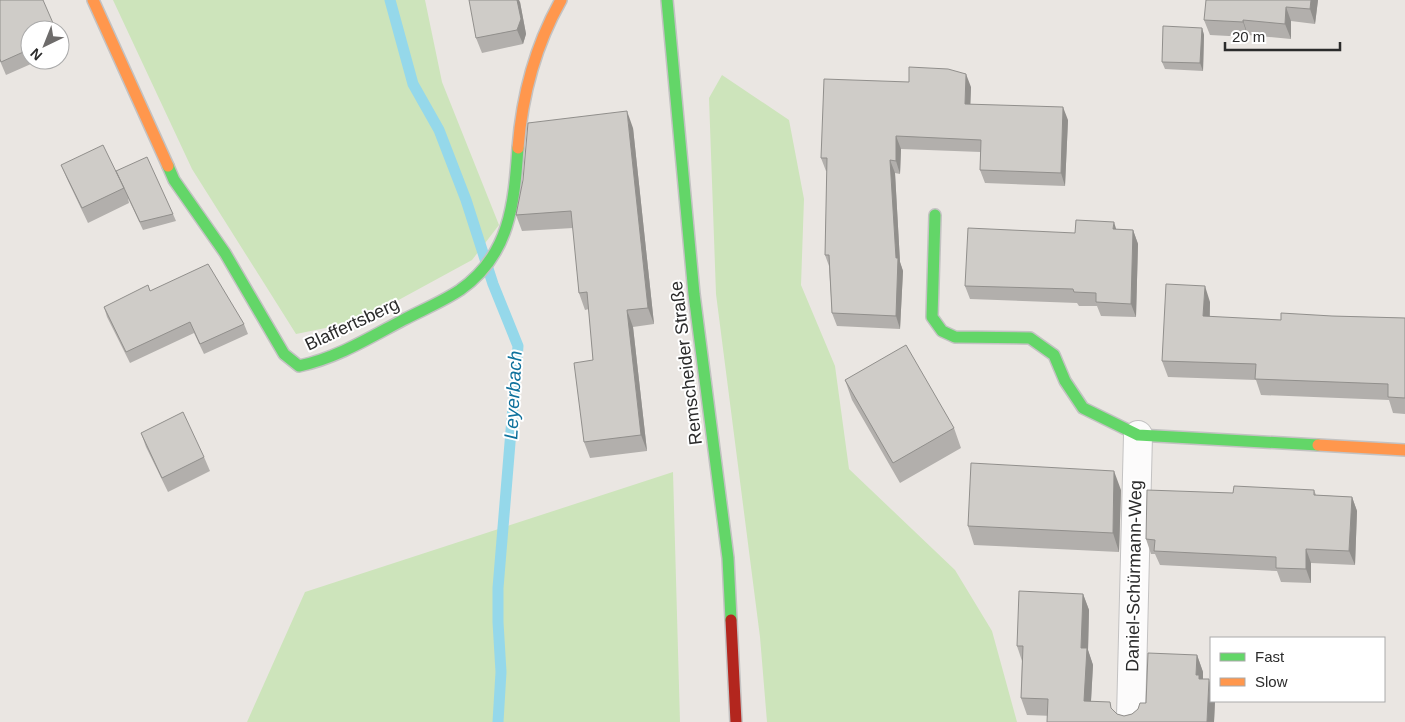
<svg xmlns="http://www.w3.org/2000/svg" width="1405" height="722" viewBox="0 0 1405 722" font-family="Helvetica,sans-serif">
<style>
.green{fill:#cde4bb}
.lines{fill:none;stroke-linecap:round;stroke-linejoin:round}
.stream{stroke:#95d8ea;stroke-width:11}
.street-casing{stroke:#c3c2c2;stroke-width:30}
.fast-casing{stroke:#c3c2c2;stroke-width:14}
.slow-casing{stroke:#c3c2c2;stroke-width:14}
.jam-casing{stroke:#c3c2c2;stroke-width:14}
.street{stroke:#fcfbfb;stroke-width:28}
.fast{stroke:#63d668;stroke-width:11}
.slow{stroke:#ff974d;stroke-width:11}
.jam{stroke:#b3261e;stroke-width:11}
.wall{fill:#b2afac}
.shaded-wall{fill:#918f8c}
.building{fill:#cfccc8;stroke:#918f8c}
.labels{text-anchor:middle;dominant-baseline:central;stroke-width:4;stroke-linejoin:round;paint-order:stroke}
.street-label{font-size:18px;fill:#2b2b2b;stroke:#fff}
.water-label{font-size:19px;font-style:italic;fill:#0e719c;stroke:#fff}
</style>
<rect width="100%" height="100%" fill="#eae6e2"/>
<path class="green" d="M113,0H425L442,82L499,225L472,260L360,321L296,334L192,169Z
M722,75L789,120L804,199L801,285L835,366L849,469L955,570L992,631L1017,722H767L760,637L716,294L709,98Z
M673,472L680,722H247L305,592Z"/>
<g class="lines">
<path class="stream" d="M390,0L413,84L439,130L466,200L493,284L518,346L498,588V622L501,672L498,722"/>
<defs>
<path id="street" d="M1131,717L1138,435"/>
<path id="fast" d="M667,0L694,294L728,558L731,620
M168,166L174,180L225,253L284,354L299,366C337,358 369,338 403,320C422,310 442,302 460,290C510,255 514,204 518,148
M935,215L932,317L942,331L955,337L1030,338L1054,355L1065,381L1083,408L1138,435L1318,445"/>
<path id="slow" d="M93,0L168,166
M518,148C522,96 535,46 561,0
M1318,445L1405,450"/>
<path id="jam" d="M731,620L736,722"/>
</defs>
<use href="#street" class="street-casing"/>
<use href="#fast" class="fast-casing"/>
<use href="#slow" class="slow-casing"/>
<use href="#jam" class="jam-casing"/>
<use href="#street" class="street"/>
<use href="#fast" class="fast"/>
<use href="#slow" class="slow"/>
<use href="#jam" class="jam"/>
</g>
<path class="wall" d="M0,0L30,30V60H40L6,75L0,61Z
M1318,0L1315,24L1291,21V39L1248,35V37L1210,35L1204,20Z
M520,2L526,34L523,44L482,53L476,38Z
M1202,28L1204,35L1203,71L1165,69L1162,62Z
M60,39L64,50L60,51Z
M971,87L970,104L1068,120L1065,186L985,183L980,170L981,152L901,149L900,174L895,173L900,262L903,271L900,329L837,326L832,313L829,266L825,255L827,171H826L821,158Z
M633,128L654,324L633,327L647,451L590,458L584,442L593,360L589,309L585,310L579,293L573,228L522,231L516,215Z
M61,165L117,173L173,214L176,221L143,230L128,198L129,203L88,223L67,179Z
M1116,229L1133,230L1138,244L1136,317L1101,316L1097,306H1079L1077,303L970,299L965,286L1075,233Z
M150,291L244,324L248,334L204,354L194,333L130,363L107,317L104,307Z
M1210,302V317L1281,320L1332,316L1405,318V414L1393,413L1389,400L1261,395L1256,380L1168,377L1162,361Z
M845,380L954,428L961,448L900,483L852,400Z
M141,433L204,457L210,471L168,492L146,447Z
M1121,490L1119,552L974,545L968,526Z
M1314,490L1316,495L1352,497L1357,511L1355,565L1311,563V583L1281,582L1277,571L1160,565L1155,554H1151L1146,539Z
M1083,594L1089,610L1088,650L1093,665L1091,701L1112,709L1117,714L1124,716L1132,714L1146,703L1197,655L1203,672V679L1211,701H1215L1214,722L1027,715L1021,698L1022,661L1017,646Z"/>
<path class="shaded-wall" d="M517,0H519L520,2L526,34L523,44L517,30Z
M1311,0H1318L1315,24L1310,9Z
M1286,7L1291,21V39L1285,24Z
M1243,20L1248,35V37L1243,22Z
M1202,28L1204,35L1203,71L1200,63Z
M966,74L971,87L970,117L965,104Z
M1063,107L1068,120L1065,186L1061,173Z
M627,111L633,128L654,324L648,308Z
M896,136L901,149L900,174L896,161Z
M890,160L895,173L900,262L903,271L900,329L896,316V258Z
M1114,222L1118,235L1113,229Z
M1133,230L1138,244L1136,317L1131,304Z
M1205,286L1210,302L1209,332L1203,316Z
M627,310L633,327L647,451L641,435Z
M1114,471L1121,490L1119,552L1113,533Z
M1352,497L1357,511L1355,565L1349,551Z
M1306,549L1311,563V583L1306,569Z
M1083,594L1089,610L1088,650L1093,665L1090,718L1084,701L1081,648Z
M1197,655L1203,672V684L1196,675Z
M1209,679L1211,686V701H1215L1214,722H1207Z"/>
<path class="building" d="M0,0H43L56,30H30V49L1,62L0,59Z
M469,0H517L521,19L517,30L476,38Z
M1206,0H1311L1310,9L1286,7L1285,24L1243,20V22L1204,20Z
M1163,26L1202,28L1200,63L1162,62Z
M909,67L948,69L966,74L965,104L1063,107L1061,173L980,170L981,140L896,136V161L890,160L896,258H898L896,316L832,313L829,255H825L827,158H821L824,79L909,82Z
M627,111L648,308L627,310L641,435L584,442L574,363L593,360L587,292L579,293L571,211L516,215L523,180L528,123Z
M103,145L124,188L82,208L61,165Z
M147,157L173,214L140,222L116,171Z
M1076,220L1114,222L1113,229L1133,230L1131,304L1096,302V293L1074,292L1073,289L965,286L968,228L1075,233Z
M208,264L244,324L200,344L190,322L126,352L104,307L148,285L150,291Z
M1166,284L1205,286L1203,316L1281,320V313L1332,316L1405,318V398L1388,397V384L1255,379L1256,364L1162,361Z
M906,345L954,428L893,463L845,380Z
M183,412L204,457L162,478L141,433Z
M971,463L1114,471L1113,533L968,526Z
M1234,486L1314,490V495L1352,497L1349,551L1306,549V569L1276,568V557L1154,551L1155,540L1146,539L1147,490L1233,493Z
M1019,591L1083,594L1081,648H1087L1084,701L1110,702L1111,708L1117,714L1124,716L1132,714L1138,709L1140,703H1146L1148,653L1197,655L1196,675H1199V679H1209L1207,722H1047L1048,699L1021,698L1023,646H1017Z"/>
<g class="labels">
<g class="street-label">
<text transform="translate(352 324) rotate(-25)">Blaffertsberg</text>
<text transform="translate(686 363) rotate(-97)">Remscheider Straße</text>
<text transform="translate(1134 576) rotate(-89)">Daniel-Schürmann-Weg</text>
</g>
<g class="water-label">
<text transform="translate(513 395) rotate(-87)">Leyerbach</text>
</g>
</g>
<rect x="1210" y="637" width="175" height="65" fill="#ffffff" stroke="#aaaaaa"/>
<rect x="1220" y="653" width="25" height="8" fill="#63d668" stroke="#aaaaaa"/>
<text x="1255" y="662" font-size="15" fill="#2b2b2b">Fast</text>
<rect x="1220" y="678" width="25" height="8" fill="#ff974d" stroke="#aaaaaa"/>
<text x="1255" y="687" font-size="15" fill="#2b2b2b">Slow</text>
<g transform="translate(45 45) rotate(223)"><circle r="24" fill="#ffffff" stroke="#aaaaaa"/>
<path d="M0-4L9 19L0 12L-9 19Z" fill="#6e6c6b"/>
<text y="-8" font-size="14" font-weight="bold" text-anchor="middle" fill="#2b2b2b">N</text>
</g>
<path d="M1225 42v8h115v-8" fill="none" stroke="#2b2b2b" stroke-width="2.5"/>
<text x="1232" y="42" font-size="15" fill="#2b2b2b" stroke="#ffffff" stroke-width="4" paint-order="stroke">20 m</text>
</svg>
